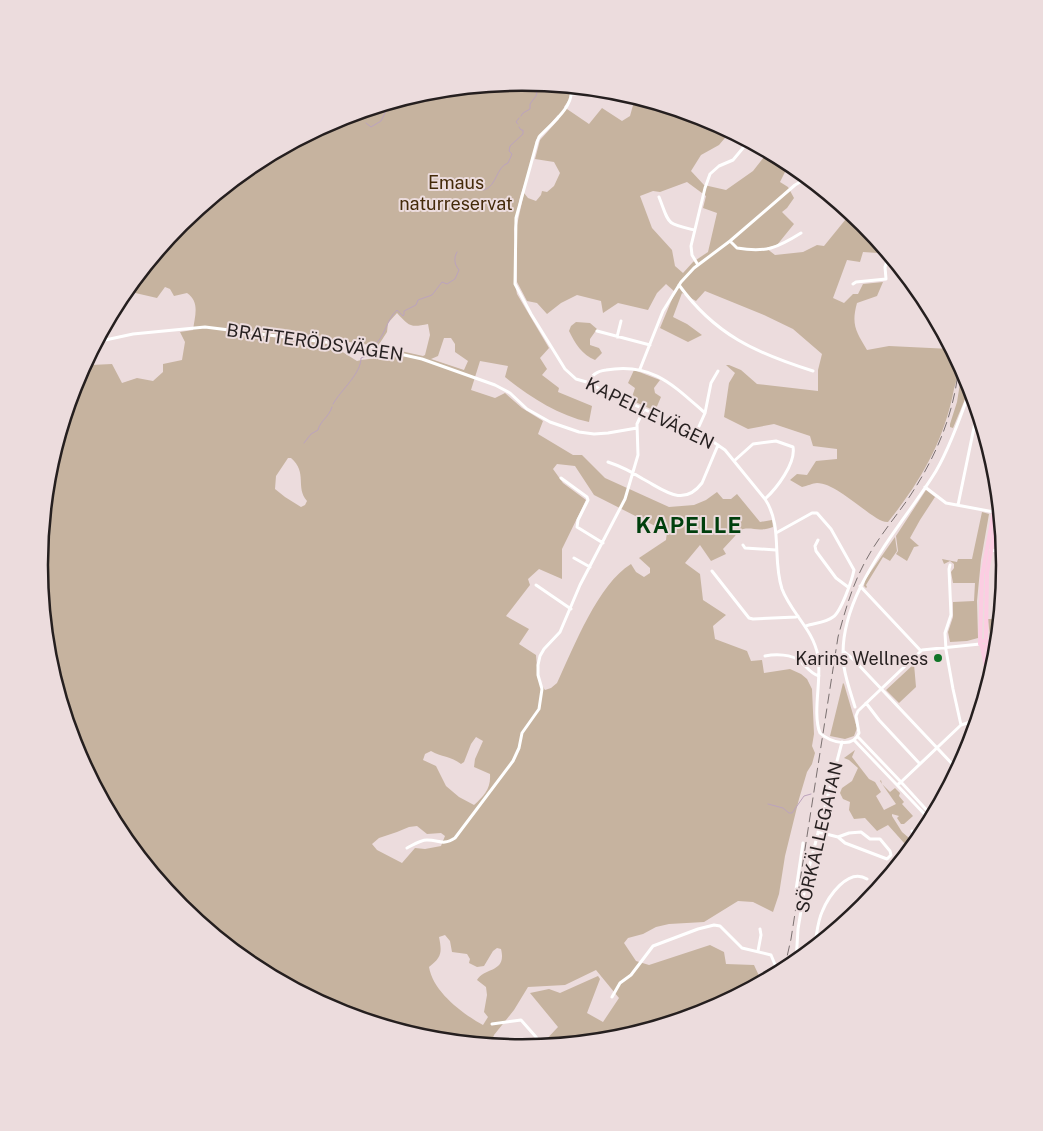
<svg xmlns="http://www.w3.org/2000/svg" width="1043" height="1131" viewBox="0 0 1043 1131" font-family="'Public Sans',sans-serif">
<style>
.green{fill:#c6b39f;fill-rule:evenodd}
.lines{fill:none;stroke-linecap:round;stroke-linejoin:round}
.stream{stroke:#bca3bd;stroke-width:1}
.minor{stroke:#fff;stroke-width:3}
.major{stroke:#fccde2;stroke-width:4}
.rail{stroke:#7a7070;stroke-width:1;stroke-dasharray:10 5;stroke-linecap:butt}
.poi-dot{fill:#107527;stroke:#ecdcdd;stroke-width:2}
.labels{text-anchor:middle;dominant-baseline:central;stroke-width:4;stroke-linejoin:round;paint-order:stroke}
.park-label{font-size:18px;fill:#442a09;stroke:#ecdcdd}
.street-label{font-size:18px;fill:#251f1f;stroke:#ecdcdd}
.poi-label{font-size:18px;fill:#251f1f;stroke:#ecdcdd;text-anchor:end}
.district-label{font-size:22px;font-weight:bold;letter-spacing:1px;fill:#003f0d;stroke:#ecdcdd}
.rim{fill:none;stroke:#251f1f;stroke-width:2.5}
</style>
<rect width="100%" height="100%" fill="#ecdcdd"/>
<path class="green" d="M522,83L568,87L571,91L570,98L564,107L589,124L602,108L622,121L630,116L635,98L707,120L730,132L719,145L701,155L691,171L704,185L726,190L753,171L768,152L789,164L780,182L788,187L794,198L787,208L782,212L794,224L777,245L766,248L775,255L803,252L817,245L824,246L850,214C863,225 878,235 878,253L863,252L860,262L847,260L833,298L844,303L853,294H858L863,284L883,282L877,296L857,303C851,325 856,331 867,350L889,346L951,349C953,353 957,358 958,363C960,370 956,382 954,389C944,441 921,481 888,522C875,524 839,483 817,483C813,483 807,486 802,487L790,480L797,474L807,475L816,461L837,459V449L813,446L810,436L774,424L748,429L724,417L729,383L735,373L726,365H729L741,370L757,384L818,391V370L822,354L793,329L764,315L705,291L696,301L682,293L673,317L687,324L702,335L688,342L660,328L675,292L666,284L657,293L648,310L618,303L603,313L601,301L577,295L561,303L547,314L537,303L527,301L517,282V225L524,193L528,198L536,201L541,195L542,191L547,192L554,186L560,173L554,162L535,159L540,140L559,119L558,115L536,140L532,161L520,197L514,229L516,256L514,279L517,294L549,348L540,358L547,369L542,375L559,388L558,392L592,406L589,422C558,415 530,397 505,377L508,366L480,361L471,390L495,398L505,393L522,408L543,421L538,434L573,455H582L605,478L669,507L694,505L706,500L717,492L723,499H731L737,494L760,522L772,520L773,527C757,533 750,525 738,531L735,536L723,549L726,554L711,561L700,545L685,563L700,574L703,600L726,615L713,626L715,639L747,651L751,661L762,660L764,673L790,669L801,674L807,679L812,689L814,734L812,746L815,753L812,764L807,772L799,799L785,856L779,894L773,912L753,902L738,901L704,922L669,924L656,927L643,934L628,938L624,943L636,961L649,965L710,945L724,952L726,964L754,965L760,978C739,1002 708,1005 679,1012L678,1020L615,1039L545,1046L543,1043L558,1027L530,993L549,989L560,993L598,976L600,979L587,1013L603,1022L619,998L596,970L565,985L528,987L514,1010L494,1035L492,1041L496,1046L427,1039L336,1011L253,967L180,907L120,833L75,750L48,659L39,565L48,471L76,381L90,353L91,365L112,364L122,383L137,378L153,381L163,372V364L182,360L185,342L180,332L193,330C195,315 200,302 187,293L174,296L170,289L165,287L157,298L131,292L127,289L180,224L254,164L337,119L428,92ZM687,182L706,196L703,208L717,213L708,252L693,262L683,273L675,266L672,250L652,228L640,196L653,191L660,192ZM397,313C409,326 410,328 428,324L430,335L425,355L423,356L392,349L389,356C378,359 368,358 357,361L341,351L342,341L378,346L387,332L388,323ZM444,338H451L455,344V352L468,361L464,370L431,359L438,356ZM288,458H291C308,473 295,487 307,501L305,505L301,507L285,497L275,489L276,476ZM557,464L575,466L594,495L667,532L666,540L639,558L650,568V573L644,577L636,572L631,564C598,584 574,647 557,683L551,688L545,690L538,680L536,655L519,644L529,629L506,616L530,585L528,579L539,569L562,579V549L586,500L563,483L553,469ZM476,737L483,741L475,759L474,767L490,774C491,789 484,796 474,805L459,797L446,786L436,766L423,760L425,754L431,751C441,757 451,756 461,764L464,762L471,744ZM417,826L427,834L441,833L445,836L441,846L425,849L415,848L402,863L377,850L372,844L379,838L397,832L409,827ZM445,935L450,941L452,952L467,954L470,959L469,963L477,967L484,966L493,951L497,948L501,949C507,973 485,967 477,980L486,987L487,995L484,1012L488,1017L483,1025C463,1014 433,992 429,967C442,957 442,952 439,937Z
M576,322L590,323L597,329L590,339V345L599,348L602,353L595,360C582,355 575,343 569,331L571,326Z
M634,370L660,380L654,388L655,393L661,397L655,411L631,400L635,388L628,383Z
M962,371L970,387L953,428L950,427V424L957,402Z
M926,490L935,497L920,520L910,538L919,546L914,547L907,561L896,554L898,551L896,536Z
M982,512L989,514L981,560L977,601L978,638L967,641L950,642L948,632L953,617V602L974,601L975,583H953L951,572L954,568V564L950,561L944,564L942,559L957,562L958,559H972Z
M895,537L897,551L890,561L883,557L866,585L867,587L866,588L864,586L865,580Z
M988,619H999L995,660L993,664Z
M914,664L916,687L899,703L886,690Z
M843,683L844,684L857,728L854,736L845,739L830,736Z
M855,750L852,757L869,779L875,782L881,792L876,796L884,810L896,804L880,781L881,780L882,784L890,792L895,788L900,793L899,796L904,802L902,804L913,816L904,824H901L897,818L899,816L892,814V816L902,832L915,843L905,844L888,825L877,831L865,818L854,819L849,810L850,802L843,799L840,793L842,788L852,781L858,768L849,760L844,758Z"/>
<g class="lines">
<path class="stream" d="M521,116L523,113L530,109V104L536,96L539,84
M366,123L371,127L381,121L387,109L386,104
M518,124L516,122L519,118
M250,167L253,166
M455,190L463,185L484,190C497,186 496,167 508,163L512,154L509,151L510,146L523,134V130H521L519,127
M373,346C385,338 386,320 397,310L403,316L404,315V311L416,305L418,300L432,295L442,282L447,284L455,279L459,270C455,265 453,259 457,252
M333,404C340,391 361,374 361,358L370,355L371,351
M304,443L311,434L318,430C320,421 329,417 332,407
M768,804L783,808L789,813H792L804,796L811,794"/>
<path class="minor" d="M570,88C577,104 549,126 539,137L537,142L516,218L515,284L531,314L565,369L576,379L590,383L592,385L712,441L725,450L765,499C783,526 772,559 782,589C791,613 813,629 818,656C822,679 812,713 820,733C830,742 853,749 859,733L856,716L858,711L922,650L980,644
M572,94C591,93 609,96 628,96
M659,197C670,225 665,223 694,230
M730,241L737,248C766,253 777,248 801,233
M698,265L692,255L691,246L705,188L710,174L719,166L733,160L748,142
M853,284L856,282L886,279L885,267L889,256
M679,285C715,335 756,353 813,371
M597,331L650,345
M617,337L621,321
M96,342L133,334L205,327L373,348L422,359L495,385L510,393L527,409L550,422L579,432L594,434L608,433L637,428
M640,369L663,311L681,282L694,268L730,241L795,185L807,178
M590,383C591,374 598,371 606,370C652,362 673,385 705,413
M696,433L705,413L711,383L718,371
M734,461L753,444L776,441L793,447C796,463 777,488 765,499
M608,462C620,466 632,472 643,479C664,490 683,508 702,483L718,445
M561,478L587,497L588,500L578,520L577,527L603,543
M925,487L946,503L994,512
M958,505L977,413
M776,533L812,513H817L831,529L854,570C852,580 841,612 833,617C825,623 814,623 806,626
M818,540L815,546L816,551L836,578L848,587
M743,545L745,548L776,550
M991,550L1003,552
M574,558L590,567
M950,565L949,569L951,615L945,633L946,650L953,689L961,725
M712,571L749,618L753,619L796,617L798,616
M536,585L571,609
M860,586L921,651
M843,651L853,659L957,769
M765,656C775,654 792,654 800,661C806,666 811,674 819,676
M866,703L879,720L920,764
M855,707C851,694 846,680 844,667C834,596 902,527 936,471C950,447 961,416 970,390
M854,740L897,785L901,782L858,737
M897,785L930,820
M932,816L901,782L961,725L977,720
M912,831L918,839
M818,832L838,837L845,843L887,859L891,855L890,851L880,839H870L861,832L849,833L838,837
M803,843L796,890L804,892
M407,848C413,845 420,840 427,840C440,840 442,846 455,838L513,761L519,748L522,733L539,709L542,689L538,675V665L540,656L544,649L560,632L580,585L625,499L638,455L637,424L644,409
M814,947C817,936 817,923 822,912C828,897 848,867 867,879
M758,951L761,935L760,929
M796,962L798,929L807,875L842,742
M612,997L620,983L631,975L653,946L698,929L714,925L720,926L742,948L771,955L776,967V974
M683,1017H690
M492,1024L521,1020L536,1037L542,1046
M527,1048L531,1044L539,1043"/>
<path class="major" d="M986,640L987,573L999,508
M981,641H987V646L983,647L980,644L982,576L997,494
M982,647L989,681
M987,647L991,674"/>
<path class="rail" d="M784,970L791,939L838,637C845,611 852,586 865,562C877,539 894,519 908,499C936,457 954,415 959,365"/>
</g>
<circle class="poi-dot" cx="938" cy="658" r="5"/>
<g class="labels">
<g class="park-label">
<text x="456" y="182">Emaus<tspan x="456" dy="21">naturreservat</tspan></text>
</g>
<g class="street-label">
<text transform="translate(315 342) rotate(8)">BRATTERÖDSVÄGEN</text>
<text transform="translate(650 413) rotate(26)">KAPELLEVÄGEN</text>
<text transform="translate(819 837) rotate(-77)">SÖRKÄLLEGATAN</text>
</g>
<g class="poi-label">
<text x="928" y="658">Karins Wellness</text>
</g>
<g class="district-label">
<text x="689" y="525">KAPELLE</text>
</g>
</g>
<path d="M0 0H1043V1131H0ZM48 565a474 474 0 1 1 948 0a474 474 0 1 1-948 0Z" fill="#ecdcdd" fill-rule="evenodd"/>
<path class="rim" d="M48 565a474 474 0 1 1 948 0a474 474 0 1 1-948 0Z"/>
</svg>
